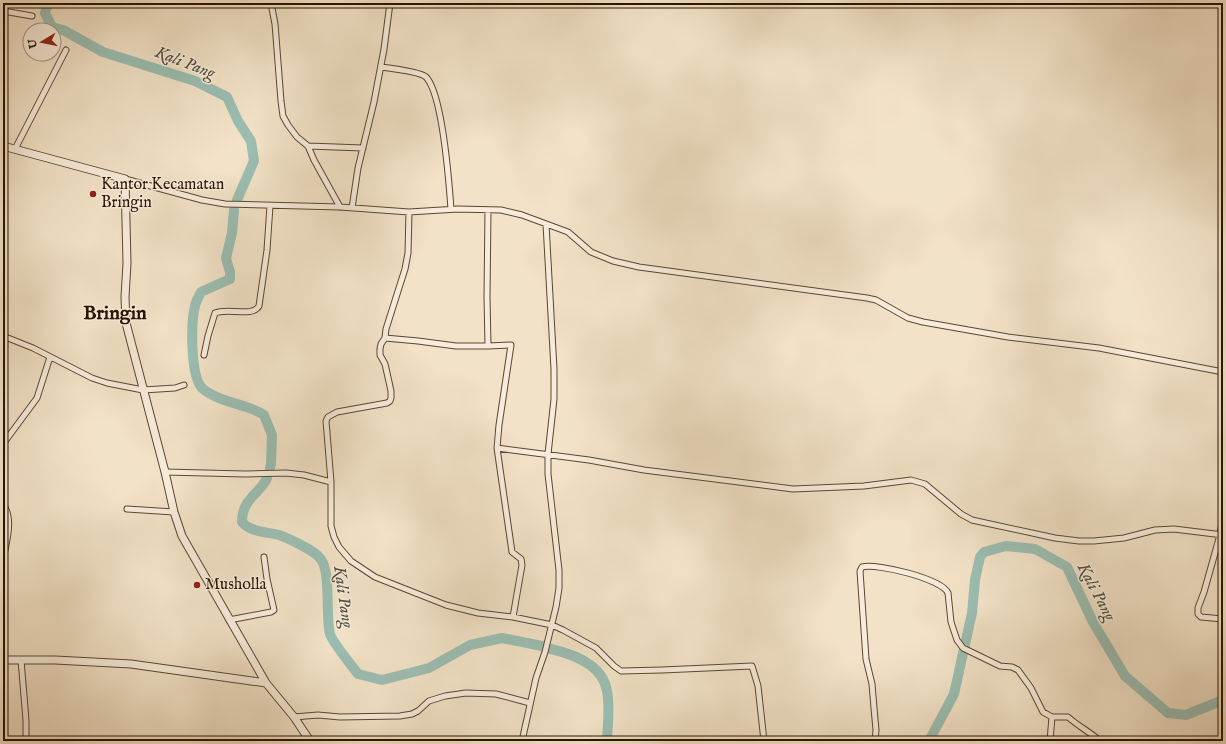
<svg xmlns="http://www.w3.org/2000/svg" width="1226" height="744" viewBox="0 0 1226 744" font-family="'IM FELL English',serif">
<style>
.lines{fill:none;stroke-linecap:round;stroke-linejoin:round}
.river{stroke:#9bbeb2;stroke-width:10}
.minor-casing{stroke:#5b4632;stroke-width:7}
.tertiary-casing{stroke:#5b4632;stroke-width:9}
.minor{stroke:#f7ecdb;stroke-width:5}
.tertiary{stroke:#f7ecdb;stroke-width:7}
.poi-dot{fill:#8f2418;stroke:#f7ecdb;stroke-width:1.5}
.labels{text-anchor:middle;dominant-baseline:central;stroke-width:3;stroke-linejoin:round;paint-order:stroke}
.poi-label{font-size:16px;fill:#291200;stroke:#f7ecdb;text-anchor:start}
.water-label{font-size:17px;font-style:italic;fill:#514e3e;stroke:#f7ecdb}
.district-label{font-size:20px;font-weight:bold;fill:#291200;stroke:#f7ecdb}
</style>
<rect width="100%" height="100%" fill="#f2e2c7"/>
<filter id="stains"><feTurbulence type="fractalNoise" baseFrequency=".005" numOctaves="4"/><feColorMatrix values="0 0 0 0 .2 0 0 0 0 .09 0 0 0 0 .02 0 0 0 .5 -.17"/></filter>
<radialGradient id="worn" r=".72"><stop offset=".6" stop-color="#630" stop-opacity="0"/><stop offset="1" stop-color="#630" stop-opacity=".3"/></radialGradient>
<g class="lines">
<path class="river" d="M48,3L45,13L52,27L63,30L103,52L195,81L227,97L238,121L251,141L254,161L237,200
M234,210L232,233L226,258L230,272V279L201,292C199,296 196,301 195,306C191,322 190,375 202,388C204,390 207,392 209,393C226,404 248,404 264,415L272,435L271,464L270,468
M267,478C260,494 242,498 242,522C250,532 267,532 279,535C288,538 313,550 319,557C332,568 325,616 330,634C333,643 352,666 358,674L382,680L429,668L470,645L502,638L542,646
M551,649C573,654 603,665 607,691C610,706 608,723 607,738L609,741
M929,741L954,694L972,613L975,580L980,557L984,552L1006,546L1035,549L1067,567L1093,622L1125,676L1168,713L1186,715L1223,700"/>
<defs>
<path id="minor" d="M271,3L275,24L281,101L283,116L288,125L297,137L308,146L314,160L340,207
M3,11L32,16
M381,67C389,68 421,72 426,77C443,95 449,182 451,209
M308,146L363,148
M15,149L66,50
M125,179L202,200L225,204L340,207L409,212L458,209L501,210L522,215L568,232L591,252L613,261L639,267L867,298L876,300L908,318L923,322L1008,337L1099,348L1223,372
M352,208L358,168L374,102L384,49L390,3
M409,212L408,253L405,269L386,329L385,338L381,344L380,349V355L385,364L391,391V398L390,401L387,403L337,412L328,417L326,421L331,482V526L334,537L339,547L351,561L375,577L446,605L478,613L513,617L552,625L563,630L596,648L614,666L621,671L662,670L752,666L758,686L764,741
M3,336L33,348L92,378L107,383L143,390L175,388L184,385
M385,338L418,341L456,346H488L487,297L488,210
M488,346L511,345L499,425L497,448L512,552L521,559L522,565L513,617
M204,355L208,336L215,313C228,307 252,318 259,306L267,250L270,206
M3,444L37,398L50,357
M497,448L589,460L644,470L793,489L864,486L911,480L925,484L961,514L972,520L1055,538L1079,541H1094L1124,538L1155,530L1174,529L1223,535
M165,472L245,474L286,473L304,475L331,482
M3,504C14,519 6,543 3,560
M127,509L174,512
M1223,515L1220,535L1204,592L1198,608V614L1201,617L1223,619
M229,620L271,612L274,610L267,579L264,557
M21,660L26,720V741
M294,717L318,715L340,717L400,716L412,714L418,711L429,701L445,696L466,693L496,694L530,703
M522,741L536,678L545,652L556,607L559,588V570L548,474V454L554,399V369L546,224
M875,741L876,730L874,708L872,684L866,659L860,571L862,567C878,563 942,579 948,593L951,622L957,640L963,648L1000,666L1012,667L1018,670L1031,688L1043,712L1052,717H1068C1078,726 1090,732 1100,741
M1050,741L1052,717"/>
<path id="tertiary" d="M3,146L125,179L127,263L125,297L126,323L165,472L174,512L182,536L266,683L294,717L310,741
M3,660H55L131,664L266,683"/>
</defs>
<use href="#minor" class="minor-casing"/>
<use href="#tertiary" class="tertiary-casing"/>
<use href="#minor" class="minor"/>
<use href="#tertiary" class="tertiary"/>
</g>
<g class="poi-dot">
<circle cx="93" cy="194" r="4"/>
<circle cx="197" cy="585" r="4"/>
</g>
<g class="labels">
<g class="poi-label">
<text x="101" y="185">Kantor Kecamatan<tspan x="101" dy="18">Bringin</tspan></text>
<text x="205" y="585">Musholla</text>
</g>
<g class="water-label">
<text transform="translate(185 63) rotate(21)">Kali Pang</text>
<text transform="translate(1096 592) rotate(62)">Kali Pang</text>
<text transform="translate(343 597) rotate(82)">Kali Pang</text>
</g>
<g class="district-label">
<text x="115" y="313">Bringin</text>
</g>
</g>
<rect width="1226" height="744" fill="none" stroke="#f2e2c7" stroke-width="16"/>
<rect x="4" y="4" width="1218" height="736" fill="none" stroke="#291200" stroke-width="2"/>
<rect x="8" y="8" width="1210" height="728" fill="none" stroke="#291200"/>
<g transform="translate(42 42) rotate(260)"><circle r="19" fill="#f7ecdb" stroke="#a59583"/>
<path d="M0-3L7 15L0 10L-7 15Z" fill="#8f2418"/>
<text y="-6" font-size="11" font-weight="bold" text-anchor="middle" fill="#291200">U</text>
</g>
<rect width="100%" height="100%" filter="url(#stains)"/>
<rect width="100%" height="100%" fill="url(#worn)"/>
</svg>
